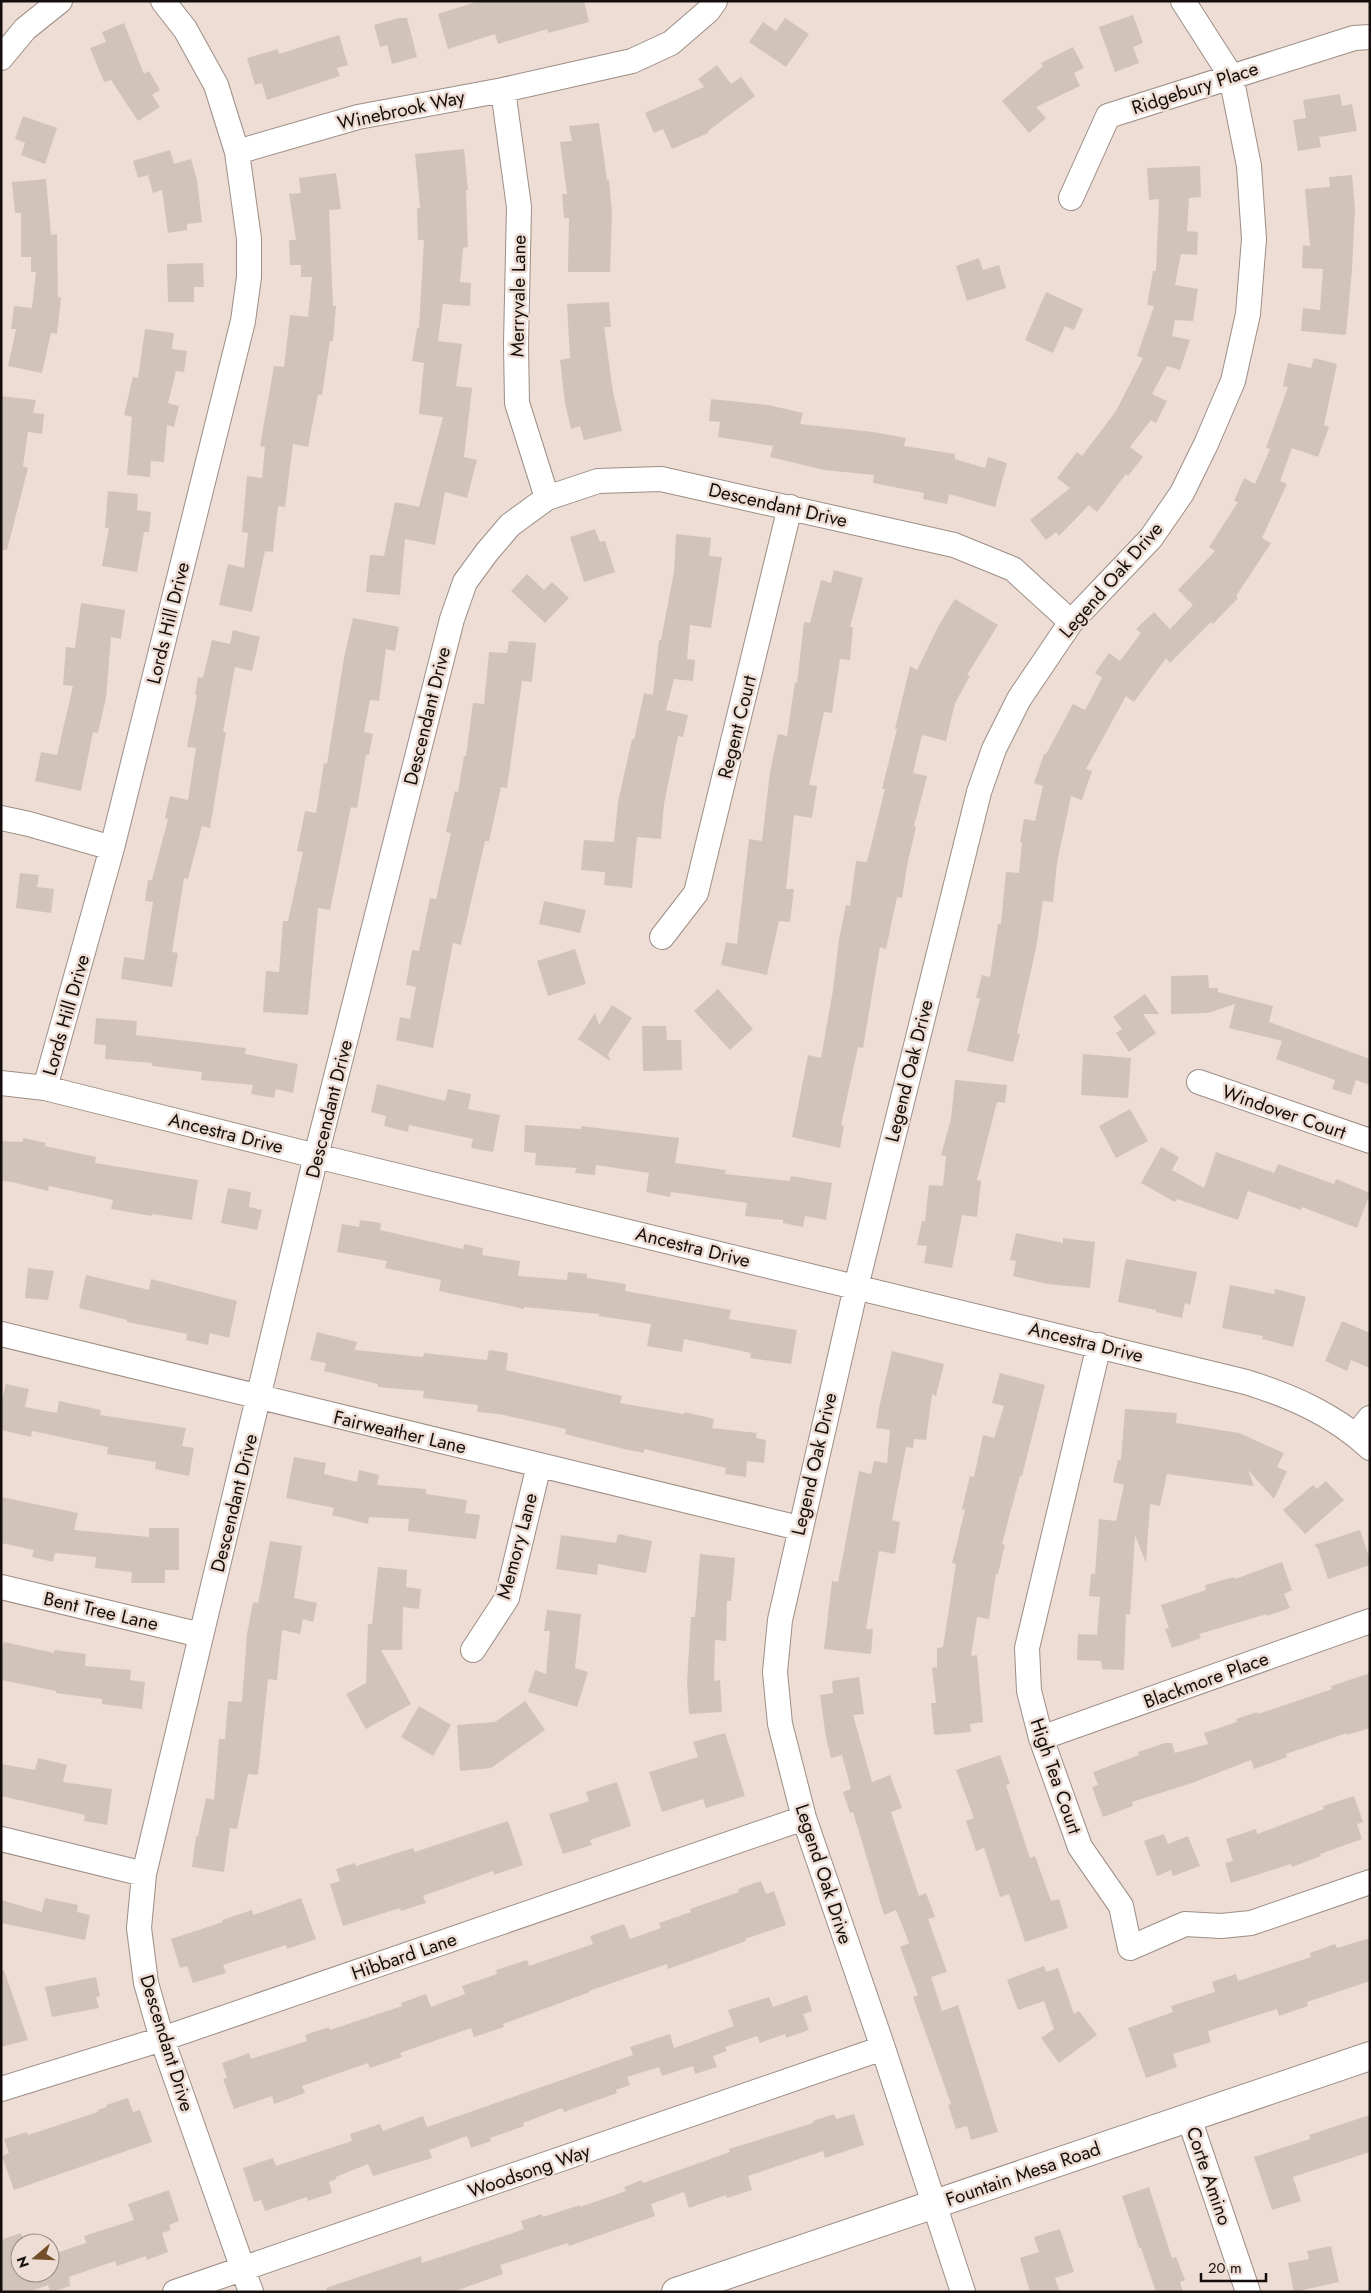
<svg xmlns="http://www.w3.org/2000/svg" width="1371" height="2293" viewBox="0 0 1371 2293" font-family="Jost,sans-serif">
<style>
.building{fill:#d2c3ba}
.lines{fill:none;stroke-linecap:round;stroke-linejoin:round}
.minor-casing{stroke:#9d8e86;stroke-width:26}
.secondary-casing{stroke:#9d8e86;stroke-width:30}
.minor{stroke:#fff;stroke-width:24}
.secondary{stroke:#fff;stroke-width:28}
.labels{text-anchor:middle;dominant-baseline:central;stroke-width:5;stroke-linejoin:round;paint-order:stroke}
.street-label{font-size:19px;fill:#140f0c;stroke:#edddd4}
</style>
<rect width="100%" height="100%" fill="#edddd4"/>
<path class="building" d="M479,1H584L589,22L548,33L547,29L498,44L495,34L448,49L438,14Z
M1133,15L1143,43L1133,47L1139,63L1115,72L1099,27Z
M399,18H407L417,57L392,64L387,45L380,47L374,25Z
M785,18L809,34L786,67L749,42L763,22L776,31Z
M124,23L144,74L149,71L160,90L152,95L160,107L138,121L111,80L104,82L90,48L106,42L102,32Z
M339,35L348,65L337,68L340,76L267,100L262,83L255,85L247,58L278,49L279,54Z
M1073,47L1084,68L1074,73L1080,86L1036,107L1046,118L1029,133L1002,101L1043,66L1041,63Z
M717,65L731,84L741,77L755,96L708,131V133L672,149L663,129L654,133L645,113L704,87L698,79Z
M1340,94L1342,106L1352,104L1357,131L1319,137L1321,147L1298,151L1293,120L1306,118L1303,100Z
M23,116L57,128L45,164L21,155L25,143L15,139Z
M599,123L607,180H609L612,214L610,272H568L569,218H564L562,194H567L560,142L572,141L569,126Z
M464,149L468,190L466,191L468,247L463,248L460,282L471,283L470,306L443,304L438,341L462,344L456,386L472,388L464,457L477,460L467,498L445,492L435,545L405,539L400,595L366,592L370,555L384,556L395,502L419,507L443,417L419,414L424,363L412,361L417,328H419L424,240H418L417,208H420L415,154Z
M170,150L174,164L191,159L197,180L202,222L187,224V230L168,233L162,190L153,193L148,175L138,178L133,161Z
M1200,166L1201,197L1189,198L1187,231L1198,232L1197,255L1181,254L1175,285L1198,289L1193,321L1175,320L1172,336L1190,340L1180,370L1167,366L1152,394L1167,401L1156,423L1151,420L1130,447L1143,457L1128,476L1126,474L1097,512L1089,505L1059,536L1056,532L1046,540L1030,520L1070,488L1057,478L1077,452L1082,456L1116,411L1143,358L1137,356L1154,306L1147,305L1153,271H1156L1159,199L1149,200L1147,168Z
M336,173L341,209L329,210L333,306H336L333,341H330L322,395H318L308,447L293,444L285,507L278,506L273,552L265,551L252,612L219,605L228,564L244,568L248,533L242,532L247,476L262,478L265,447L260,446L274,366L284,367L290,315L308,317L312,277H301V265H290L289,240H296L289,194L301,193L299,178Z
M1352,175L1355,209L1352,269L1346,335L1301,331L1303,308L1320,310L1323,269L1302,268L1303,245L1310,246L1305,189L1330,187L1329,177Z
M46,179L51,235L57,234L58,297L61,298L57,334L51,333L42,373L8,366L16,329H11L14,306L32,308L36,272H31V257H21V213H15L12,182Z
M979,258L983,270L999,265L1006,288L967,301L956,266Z
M203,263L204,287H194V302H168L167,264Z
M1046,292L1083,309L1074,330L1065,326L1053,353L1025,340Z
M609,302L611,327H604L613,392L622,431L584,440L580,426L571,429L565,403L560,360L570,358L567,304Z
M145,329L174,333L172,349L187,351L184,372L176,371L168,403L179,406L174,427L167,425L164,462L151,461L150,477L127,475L132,417L124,415L133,377L138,378Z
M1314,358L1337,364L1324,425L1329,427L1318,457L1292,448L1280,481L1287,484L1262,538L1271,543L1236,596L1238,598L1213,624L1211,622L1170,663L1166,658L1134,702L1126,696L1086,769L1092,771L1082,800L1071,796L1057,863L1053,902L1043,901L1036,948L1017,1033L1020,1034L1013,1062L967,1051L980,998H976L982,975L990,977L998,924H1001L1006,872L1019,873L1022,843L1020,842L1024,819L1035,821L1043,786L1034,783L1044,754H1046L1073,704L1085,710L1102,678L1095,673L1109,653L1120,661L1141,633L1136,629L1154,612L1170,629L1193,605L1178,590L1215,551L1209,547L1238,502L1234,501L1244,478L1255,484L1270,449L1266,448L1288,387L1283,386L1288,363L1311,368Z
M1,396L36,400L33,413L44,414L42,434L28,432L23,466L28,468L7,550H1Z
M711,399L768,405L803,413L800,424L873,432L906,438L904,446L955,454V459L985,468L988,457L1007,463L995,507L949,494L947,504L923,499L924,493L873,483L874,475L824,470L770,457L773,446L718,437L720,422L709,421Z
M108,491L138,494L137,510L151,512L149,532H144L137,572L102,566L109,528H105Z
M595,529L600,542L605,541L615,572L584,582L570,537Z
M676,534L711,538L709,556L722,557L711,628L690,625L687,659L695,660L693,681L674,679L666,710L688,715L683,737L678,736L664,804L661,839L637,837L632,888L604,885L605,872L581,870L584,840L614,842L618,802L632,739L634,740L644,693L653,695L659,640H661L674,572Z
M834,570L863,578L850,627H853L850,660L840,659L832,713L824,712L809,785L817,786L812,818L794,815L786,889H794L790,922L779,921L767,975L721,965L726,942L737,944L749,839L762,841L770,772L778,734L787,736L795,682L797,683L804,622L810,623L821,580L831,583Z
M527,574L544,590L552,582L569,598L545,623L511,591Z
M955,599L998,625L967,675L970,676L955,703L946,741L922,735L913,773L927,776L914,826L916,827L907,866L902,898L897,897L886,949L880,947L863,1048L858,1047L841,1125L844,1126L840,1148L792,1137L808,1055L821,1058L833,990L839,939L846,905L850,906L856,861L867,862L885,789H882L897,729H895L910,666L917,670L939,625Z
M81,603L125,610L121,639L111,637L106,698L98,733L93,732L81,791L35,781L41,752L57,755L73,686L63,685L66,647L75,648Z
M353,618L399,627L395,651L386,649L379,701L370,700L364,732L373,734L369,755H366L357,808L351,807L330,910L318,908L308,1015L263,1012L266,971L279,972L283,921H288L303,852L297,851L305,811L316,813L324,763L327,764L344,658Z
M233,630L260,637L252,671L235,667L223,732H226L210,828L202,826L188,879L184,878L172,952L178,953L172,987L121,979L124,957L144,960L153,902L145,901L148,880H152L168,819L165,818L170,796L188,800L196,748L187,747L197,695L195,694L198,677L203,678L212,640L230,644Z
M509,641L536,643L532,682L522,681L507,788L501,787L489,841H485L461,945L453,943L433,1048L396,1040L400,1017L410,1019L416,987L406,985L412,950L419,951L430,898L436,899L451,833L446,832L455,791L458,792L464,756H466L473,703L484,704L489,652L507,653Z
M20,873L39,875L37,887L54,889L51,913L16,908Z
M544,901L586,910L580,933L539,924Z
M575,949L586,984L548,996L537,961Z
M1208,975L1209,988H1218V992L1273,1006L1269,1022L1370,1059V1085L1356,1080L1351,1095L1332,1089L1335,1080L1276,1059L1282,1041L1229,1028L1235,1004L1208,1013L1171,1014V976Z
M718,989L753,1029L730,1050L694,1011Z
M1145,994L1159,1014H1143L1156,1033L1129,1052L1116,1033L1122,1029L1113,1017Z
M612,1005L632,1018L608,1054L610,1061L578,1039L595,1013L599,1025Z
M96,1018L137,1021L136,1035L246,1048L245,1054L298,1064L293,1093L276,1089L274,1098L251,1094L253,1085L201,1080L202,1072L152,1066V1063L105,1059L106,1045L94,1044Z
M642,1026H666L667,1040H681L682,1070L643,1071Z
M1083,1054L1131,1058L1128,1098L1081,1095Z
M955,1080L1007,1085L1005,1103L997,1102L977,1180L981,1181L977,1217L962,1215L952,1268L924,1263L927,1246L917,1245L922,1221H925L929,1185L943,1186L946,1156L941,1155L951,1119Z
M377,1084L445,1101L448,1089L471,1094L468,1109L500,1115L493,1152L471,1148L473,1139L409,1125L408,1132L384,1126L386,1116L371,1112Z
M1130,1109L1148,1141L1116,1158L1099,1126Z
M525,1125L581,1129V1126L679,1138L675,1163L726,1170L725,1174L790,1181L791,1176L832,1183L826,1220L805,1216L803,1227L783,1223V1220L745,1216L747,1203L671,1192L670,1197L646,1192L649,1173L596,1165L595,1175L575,1173L576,1168L535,1165L536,1153L524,1152Z
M24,1138L46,1143L45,1146L96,1157L95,1163L198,1180L192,1220L152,1214V1216L111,1209L113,1200L49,1186L48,1191L12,1182L1,1181V1141L22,1142Z
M1161,1147L1179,1157L1172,1170L1204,1188L1216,1152L1274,1173L1278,1164L1334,1184L1336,1179L1370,1193L1357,1228L1302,1207L1301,1210L1248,1191L1238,1220L1177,1199L1175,1202L1141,1183Z
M228,1188L251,1192L249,1207L262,1210L257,1230L221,1223Z
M360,1220L381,1223L380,1230L463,1249L464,1244L483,1248L482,1255L520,1261L518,1276L567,1280L568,1272L587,1274V1278L626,1284L625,1291L731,1310L729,1319L797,1330L791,1364L750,1358L751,1353L684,1339L682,1352L647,1346L651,1324L599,1316V1314L524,1307V1309L439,1291L441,1280L385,1268L387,1261L337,1252L342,1224L359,1227Z
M1016,1233L1063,1243V1238L1095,1242L1090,1288L1047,1284L1013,1276L1016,1261L1010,1260Z
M1126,1259L1197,1272L1190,1305L1185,1303L1182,1318L1156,1312V1310L1118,1302Z
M28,1268L54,1271L48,1300L25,1298Z
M86,1275L149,1290L151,1279L237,1301L229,1338L210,1333L208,1345L186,1340L187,1334L127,1322V1320L79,1308Z
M1230,1285L1274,1294L1275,1289L1306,1297L1293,1347L1262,1339L1263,1336L1222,1328Z
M1342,1321L1370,1333V1368L1351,1360L1347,1371L1325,1361Z
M317,1332L357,1342L355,1350L423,1357L424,1353L487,1360L489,1350L508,1353L506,1370L622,1396L620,1403L684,1414L685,1412L714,1419L712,1428L757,1433L756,1438L766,1440L764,1463L747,1461L746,1477L725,1474L726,1468L644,1449V1453L624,1449L565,1434L566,1429L499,1414L477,1412L478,1405L423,1398L424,1391L378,1387V1384L324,1371L326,1363L310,1360Z
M892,1351L944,1364L936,1396L932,1394L926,1440L914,1439L913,1448L906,1447L892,1520L900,1522L895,1554L879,1551L866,1629H873L871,1654L824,1649L832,1581L838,1582L859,1471L871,1474L874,1461L887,1463L890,1430L876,1428L879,1408Z
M1000,1373L1045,1385L1022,1476H1020L1002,1544L1005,1545L998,1574H996L989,1619L977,1617L971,1656L977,1655L983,1722L970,1724L971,1732L934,1735L931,1703H936L932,1668L937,1667V1648L943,1647L956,1564L952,1563L965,1510L962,1509L970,1476L974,1477L983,1435L994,1438L1004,1406L992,1403Z
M6,1384L29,1389L25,1407L57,1413L59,1401L101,1410L100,1415L186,1428L182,1446L194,1448L189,1476L155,1469L156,1462L107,1454L108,1447L32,1431L31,1437L1,1430V1404Z
M1125,1409L1177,1413L1176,1423L1239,1433L1284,1453L1277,1467L1287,1471L1274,1499L1248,1470L1254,1486L1167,1474L1160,1506L1150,1504L1146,1563L1135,1535L1130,1615L1126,1614L1124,1670L1102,1669L1101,1661L1077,1660L1078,1634L1097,1635L1100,1597L1089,1596L1091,1574H1095L1099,1519L1116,1521L1124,1485L1113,1482L1118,1460H1121Z
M294,1457L326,1463L324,1474L357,1482L359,1470L379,1475L377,1485L426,1489V1494L467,1500L465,1513L480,1515L476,1539L408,1531L409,1519L369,1517L368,1524L332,1515L334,1508L286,1498Z
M1326,1481L1344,1500L1305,1534L1283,1510L1313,1485L1317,1489Z
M1,1497L78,1513L74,1530L149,1537V1528H179V1570H165V1583H131L132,1572L95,1568L96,1557L55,1553L53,1562L32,1557L34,1550L1,1543Z
M1360,1530L1370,1559V1565L1328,1579L1318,1549L1314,1545Z
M618,1534L652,1541L646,1573L598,1564L597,1575L556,1569L561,1535L616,1543Z
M270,1541L302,1546L294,1598L317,1603L313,1622L303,1619L300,1634L282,1630L277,1680L268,1679L258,1775L248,1774L237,1829L230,1828L224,1872L192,1867L196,1836H198L206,1798L214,1800L219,1739H225L228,1701L242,1702L247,1634L253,1602L258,1603Z
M700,1554L735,1558L731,1601H727L726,1641L715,1640L714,1681L720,1680L722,1712L689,1714L687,1682L691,1617H695Z
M1282,1562L1292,1590L1284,1594L1290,1608L1267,1616V1614L1199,1634L1201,1638L1172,1648L1165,1629L1169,1628L1161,1605L1206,1590L1205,1585L1234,1577L1235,1579Z
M378,1567L407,1570L406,1587L421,1589L419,1609L403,1607L402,1650H381L411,1704L366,1729L346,1694L366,1683L368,1624H372Z
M547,1610L581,1614L575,1668L588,1672L577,1707L528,1692L535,1670L546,1674L550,1631H544Z
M4,1642L54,1653V1650L86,1654L85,1666L131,1670L130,1680L145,1682L142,1709L102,1704V1699L56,1693V1691L1,1680V1654Z
M1370,1673V1728L1347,1735V1733L1286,1754L1287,1757L1254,1769L1251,1760L1192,1783L1132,1802L1133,1806L1103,1817L1092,1787L1098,1785L1093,1772L1139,1755L1138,1752L1165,1743H1172L1175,1753L1208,1744L1204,1733L1237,1722L1236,1719L1257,1712L1258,1714L1332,1689L1331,1686Z
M859,1677L864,1714L853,1715L872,1782L890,1775L902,1808L891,1812L919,1896L926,1893L935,1917L928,1919L947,1972L931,1977L942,2011L958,2005L998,2132L971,2140L967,2126L956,2129L948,2105L951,2104L913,1997L918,1995L900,1947L909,1943L896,1910L884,1915L853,1812L850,1813L843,1792L851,1789L842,1755L831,1758L826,1738L820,1695L833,1693L832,1681Z
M525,1701L545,1730L491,1768L460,1771L457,1725L495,1722Z
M419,1706L451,1725L433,1756L401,1737Z
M725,1733L745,1796L706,1808L703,1799L662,1812L649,1772L698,1757L693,1742Z
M1000,1755L1010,1784L1006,1785L1030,1858L1035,1856L1051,1901L1059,1899L1068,1928L1025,1942L1009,1894L1000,1897L984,1848L976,1851L966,1821L974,1818L956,1770Z
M38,1758L67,1765L63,1782L112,1789L107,1825L84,1821L85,1815L1,1796V1764L35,1770Z
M617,1782L631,1826L590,1840L592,1845L563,1854L549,1814L589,1801L586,1792Z
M1354,1796L1363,1822L1357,1824L1362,1839L1320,1854L1321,1856L1292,1867L1291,1864L1231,1883L1225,1863L1233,1861L1226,1839L1256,1829L1257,1834L1324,1809L1323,1806Z
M508,1821L523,1865L494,1875L493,1871L423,1896L426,1903L401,1911L400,1908L343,1926L330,1884L340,1881L336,1869L355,1863L356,1866L413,1848L415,1852Z
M1164,1834L1168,1844L1188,1836L1200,1866L1173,1876L1171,1870L1157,1876L1144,1841Z
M761,1881L766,1894L774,1891L786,1925L745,1939L746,1941L668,1969L667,1964L589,1991L590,1992L503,2024L504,2027L474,2037L471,2028L400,2053L402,2057L370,2068L368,2063L302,2086L305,2093L274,2104L272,2096L234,2109L223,2079L227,2078L222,2063L249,2053L251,2059L307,2041L305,2035L329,2027L330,2030L402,2006L401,2003L426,1994L431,2007L465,1994L462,1986L497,1974L496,1970L527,1960L529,1966L593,1944L590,1936L624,1924L630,1939L661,1928L659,1923L691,1912L690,1909L739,1892L738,1889Z
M45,1898L78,1905L77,1912L90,1915L85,1940L1,1923V1900L42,1912Z
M301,1898L316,1939L287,1949L286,1945L223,1965L226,1973L193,1983L187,1966L180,1968L171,1939L223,1922L222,1920L252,1910L253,1915Z
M1370,1938V1981L1307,2002L1308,2006L1279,2016L1277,2009L1208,2031L1211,2042L1173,2054L1177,2067L1146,2078L1128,2028L1173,2012L1171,2006L1215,1992L1212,1982L1236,1974L1238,1981L1311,1957L1310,1953L1335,1944L1337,1948Z
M1044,1966L1046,1972L1058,1968L1074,2014L1079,2011L1097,2035L1059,2063L1041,2038L1054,2029L1044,2001L1018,2010L1007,1980Z
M4,1970L28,2040L1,2047V1971Z
M96,1977L100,1996L96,1997L99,2008L52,2017L45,1987Z
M807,1995L812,2011L803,2014L809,2030L786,2038L785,2034L760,2043L757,2036L725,2047L727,2051L713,2056L717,2067L695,2074L693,2066L662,2076L659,2067L627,2077L630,2085L616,2090L617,2093L564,2112L562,2108L523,2123L524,2126L490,2138L491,2141L471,2148L467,2136L429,2150L432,2158L373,2176L368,2164L336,2177V2179L329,2182L332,2193L308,2201L307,2197L265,2211L261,2200L254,2202L243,2168L273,2158L276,2166L352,2141L350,2134L380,2124L383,2131L423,2116L427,2127L633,2055L630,2047L670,2034L674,2048L734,2026L728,2010L769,1997L773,2007Z
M128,2098L133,2112L140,2110L152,2142L14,2190L2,2156L9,2153L4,2139L27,2132L28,2135L98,2112V2110L107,2107L106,2105Z
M834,2114L836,2119L854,2114L864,2145L825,2158L823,2151L748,2176L752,2190L727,2198L726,2195L689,2208L684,2192L651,2204L655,2216L569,2246L568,2243L500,2265L503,2274L453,2292H327L326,2288L421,2256L422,2263L510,2234L524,2229L521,2221L542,2214L543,2217L580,2205V2207L626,2191L624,2187L642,2180L643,2183L730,2152L729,2149L813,2123V2121Z
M1370,2115V2152L1293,2177L1301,2201L1272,2210L1254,2157L1310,2139L1309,2135Z
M1149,2187L1172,2258L1176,2257L1185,2280L1180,2282L1183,2292H1156L1141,2248H1139L1122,2196Z
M169,2190L179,2221L169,2225L171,2230L162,2233L168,2252L147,2260L146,2256L117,2266L115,2261L69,2277L70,2286L52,2292H50L48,2285L29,2292H1V2240L21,2233L24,2243H20V2273H50V2255L86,2243L84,2236L134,2220L128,2204Z
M1060,2229L1074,2272L1055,2278L1060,2292H1030L1020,2258L1039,2252L1034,2237Z
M1331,2246L1339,2282L1294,2292L1288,2263L1309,2259L1307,2251Z"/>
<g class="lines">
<defs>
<path id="minor" d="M163,1L185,29L216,85L237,152L358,117L503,90L632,61L671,43L708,11L715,1
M1,58L25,29L60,1
M503,90L519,207L516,344L517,403L547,498
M1071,198L1108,116L1354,38L1370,37
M1,818L29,824L112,848
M662,937L696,893L790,507
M1199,1082L1370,1141
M1,1083L45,1088L316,1156L1246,1382C1291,1396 1335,1415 1370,1448
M45,1088L112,848L243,321L249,277V239L237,152
M1,1334L799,1528
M1099,1345L1027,1648L1029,1691L1041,1738L1080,1847L1121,1906L1130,1948L1185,1924L1221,1926L1251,1923L1370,1882
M1356,1435L1370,1418
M1,1587L201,1635
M473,1650L507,1598L539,1465
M1041,1738L1370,1621
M1,1839L144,1874
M1,2089L162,2039L804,1818
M1189,2118L1248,2292
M175,2292L883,2048
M251,2292L162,2039L146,1983L139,1928L144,1874L316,1156L452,619L465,582L487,552L510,525L547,498L598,481L661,479L954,545L1013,569L1071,622
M963,2292L883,2048L804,1818L780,1724L775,1672L780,1620L856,1287L979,792L994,749L1019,699L1071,622L1151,538L1182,493L1206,444L1233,381L1248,314L1254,239L1249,166L1231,76L1183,1"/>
<path id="secondary" d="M676,2292L1370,2056"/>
</defs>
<use href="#minor" class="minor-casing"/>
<use href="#secondary" class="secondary-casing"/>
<use href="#minor" class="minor"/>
<use href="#secondary" class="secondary"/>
</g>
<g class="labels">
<g class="street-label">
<text transform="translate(1195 88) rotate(-18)">Ridgebury Place</text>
<text transform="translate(401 110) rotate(-12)">Winebrook Way</text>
<text transform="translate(518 296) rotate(-89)">Merryvale Lane</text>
<text transform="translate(778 505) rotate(13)">Descendant Drive</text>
<text transform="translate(1111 580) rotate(-49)">Legend Oak Drive</text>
<text transform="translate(168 623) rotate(-76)">Lords Hill Drive</text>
<text transform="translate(427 716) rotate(-76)">Descendant Drive</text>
<text transform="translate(737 727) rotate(-76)">Regent Court</text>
<text transform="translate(66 1015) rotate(-74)">Lords Hill Drive</text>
<text transform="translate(909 1071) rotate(-76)">Legend Oak Drive</text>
<text transform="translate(329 1109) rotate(-76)">Descendant Drive</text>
<text transform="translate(1284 1112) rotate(19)">Windover Court</text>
<text transform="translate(226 1133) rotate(14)">Ancestra Drive</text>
<text transform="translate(693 1247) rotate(14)">Ancestra Drive</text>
<text transform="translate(1086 1342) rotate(14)">Ancestra Drive</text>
<text transform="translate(400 1432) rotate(13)">Fairweather Lane</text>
<text transform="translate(814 1464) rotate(-77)">Legend Oak Drive</text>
<text transform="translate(234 1503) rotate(-76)">Descendant Drive</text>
<text transform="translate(517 1546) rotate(-75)">Memory Lane</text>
<text transform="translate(101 1611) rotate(13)">Bent Tree Lane</text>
<text transform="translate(1206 1680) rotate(-20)">Blackmore Place</text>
<text transform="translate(1056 1776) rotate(71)">High Tea Court</text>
<text transform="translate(824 1874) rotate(72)">Legend Oak Drive</text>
<text transform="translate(404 1956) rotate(-19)">Hibbard Lane</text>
<text transform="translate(167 2043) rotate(73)">Descendant Drive</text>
<text transform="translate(529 2171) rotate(-19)">Woodsong Way</text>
<text transform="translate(1023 2174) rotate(-19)">Fountain Mesa Road</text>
<text transform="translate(1209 2176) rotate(71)">Corte Amino</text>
</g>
</g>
<rect width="1371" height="2293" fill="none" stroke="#140f0c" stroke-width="5"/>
<g transform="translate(35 2258) rotate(251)"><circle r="24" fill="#edddd4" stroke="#968b84"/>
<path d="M0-4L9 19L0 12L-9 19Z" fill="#734e29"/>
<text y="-8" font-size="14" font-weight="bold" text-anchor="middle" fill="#140f0c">N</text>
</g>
<path d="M1201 2273v8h65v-8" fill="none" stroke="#140f0c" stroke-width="2.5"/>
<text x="1208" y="2273" font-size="15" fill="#140f0c" stroke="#edddd4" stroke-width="4" paint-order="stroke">20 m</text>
</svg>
